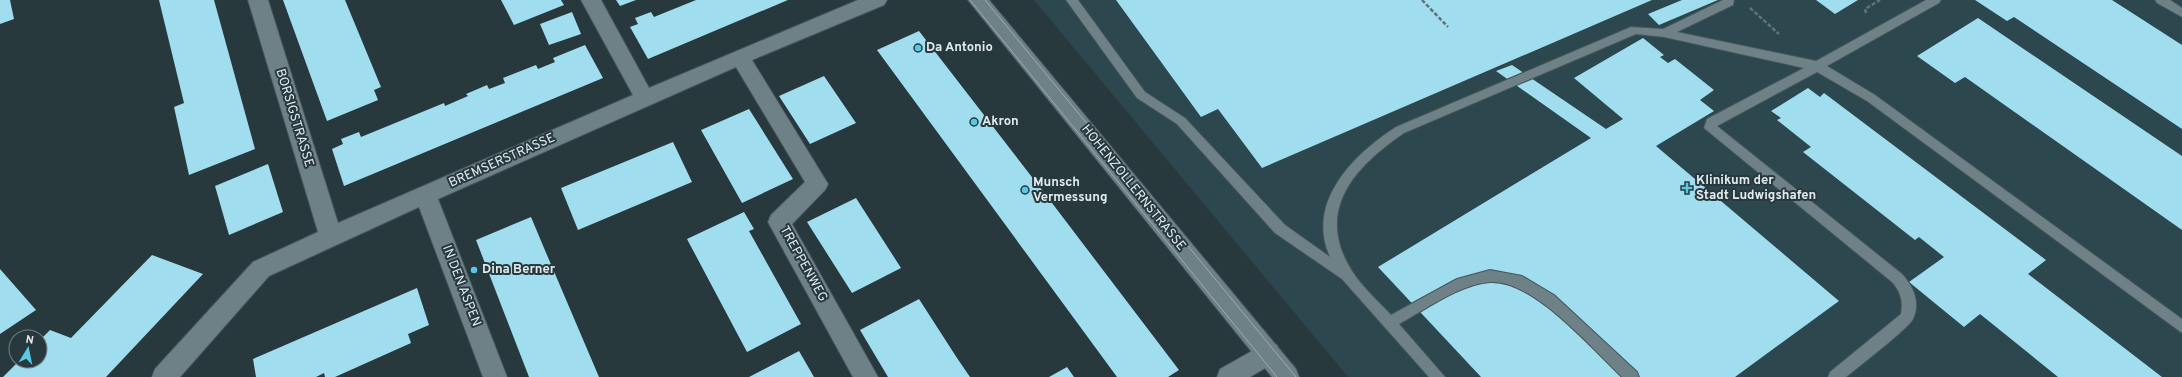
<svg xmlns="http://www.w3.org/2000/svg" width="2182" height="377" viewBox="0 0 2182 377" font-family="Overpass,sans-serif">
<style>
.built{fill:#2d474e}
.building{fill:#9fddef}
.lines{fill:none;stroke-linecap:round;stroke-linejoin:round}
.lane-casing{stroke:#46555a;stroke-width:2}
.street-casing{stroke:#46555a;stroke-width:2}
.secondary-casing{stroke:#46555a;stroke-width:2}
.path{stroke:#637276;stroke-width:2.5;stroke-dasharray:4 2;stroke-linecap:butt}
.lane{fill:#6d8187;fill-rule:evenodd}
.street{fill:#6d8187;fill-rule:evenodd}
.secondary{fill:#6d8187;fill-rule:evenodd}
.tram{stroke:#9facb0;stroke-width:1}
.poi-dot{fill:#59c8e5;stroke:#28393e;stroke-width:1.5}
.labels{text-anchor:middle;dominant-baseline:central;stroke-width:4;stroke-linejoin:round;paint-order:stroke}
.poi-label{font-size:13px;font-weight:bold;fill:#e1ebef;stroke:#28393e;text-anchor:start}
.street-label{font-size:13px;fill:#e1ebef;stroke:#28393e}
</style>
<rect width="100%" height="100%" fill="#28393e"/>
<path class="built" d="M1034,0H2182V377H1348Z"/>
<path class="building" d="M0,0H10L14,19L0,24Z
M159,0H214L255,149L189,175L174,107L184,103Z
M283,0H345L381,87L374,90L378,100L327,121Z
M501,0H561L564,5L514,25Z
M616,0H636L620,6Z
M696,0H788L648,59L630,27L638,24L635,18L651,12L654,17Z
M1116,0H1652L1262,168L1218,109L1201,117Z
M1682,0H1718L1659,25L1648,14Z
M1816,0H1858L1835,14Z
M1975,0H2112L2182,45V129L2014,17L2007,21Z
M572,12L581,34L549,45L540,24Z
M1978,18L2182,156V230L1965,77L1955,83L1917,56Z
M919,31L1052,203L1179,370L1168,377H1117L877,50Z
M1643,38L1664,55L1660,57L1668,63L1675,59L1714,90L1700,100L1714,111L1656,146L1839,301L1735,377H1481L1378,267L1591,138L1496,71L1512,65L1606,129L1623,119L1574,78Z
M585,45L603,78L344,186L332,149L343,144L341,139L359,132L361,137L444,103L445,106L468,96L466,94L487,85L489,89L505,83L503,78L536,65L538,69L555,62L553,58Z
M824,76L856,123L810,144L779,96Z
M1808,88L1820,97L1824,93L2046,260L2028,274L2162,377H2058L1980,314L1964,327L1909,282L1944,257L1919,237L1915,240L1803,152L1811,147L1777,120L1781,118L1771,111Z
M749,109L793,179L742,203L701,130Z
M673,142L692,182L578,230L561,188Z
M268,164L283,212L229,235L215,186Z
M856,198L901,268L852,293L807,222Z
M744,212L754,229L749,231L801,324L747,352L687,239Z
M531,217L544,248L599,377H529L476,240Z
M152,255L203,274L106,377H3L19,361H40V340L50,330L71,338Z
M0,269L36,310L0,334Z
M417,288L429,325L408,334L411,343L335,377H325L324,373L316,377H256L253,359Z
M919,299L957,358L970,377H888L860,330Z
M799,351L814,377H749Z
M1067,367L1074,377H1049Z"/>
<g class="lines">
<defs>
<path id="lane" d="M1066,0H1078L1145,92L1185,118L1285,225L1330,257C1305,202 1354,154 1396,127L1631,27L1663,29L1723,0H1734L1733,5L1677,32L1816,61L1926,0H1941L1939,3L1827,66L1875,95L2182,319V333L1867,101L1817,72L1717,126L1902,274C1913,286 1921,303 1913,319C1909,328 1857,368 1846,377H1828L1830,372L1901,314C1903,301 1901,292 1892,282L1704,128L1707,119L1804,68L1664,37L1636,34L1404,133C1354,167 1314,211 1352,271C1362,287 1378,301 1391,315L1457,279L1490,270L1522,276L1554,295L1637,372L1639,377H1622C1592,349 1533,279 1490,282C1460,284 1425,310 1399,324L1445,377H1429L1342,279L1275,233L1177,124L1137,98Z
M2155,0H2170L2182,8V17L2157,3Z"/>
<path id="street" d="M248,0H268L338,223L633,95L581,0H601L649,88L858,0H887L884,5L752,60L828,184L825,190L792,224L878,377H853L768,222L771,215L805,182L736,67L438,199L507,377H483L419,207L269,276L180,377H152L155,369L253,262L318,232Z
M1268,342L1277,345L1280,353L1277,361L1250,377H1217L1220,369Z"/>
<path id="secondary" d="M968,0H989L1296,369L1299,377H1272Z"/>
</defs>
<use href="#lane" class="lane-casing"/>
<use href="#street" class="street-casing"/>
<use href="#secondary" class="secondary-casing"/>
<path class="path" d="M1422,0L1448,27
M1750,8L1779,34
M1866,13L1865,9L1880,0"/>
<use href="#lane" class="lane"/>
<use href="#street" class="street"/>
<use href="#secondary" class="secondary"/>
<path class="tram" d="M970,0L1277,377
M985,0L1296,377"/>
</g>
<g class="poi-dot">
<circle cx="918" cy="48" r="4"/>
<circle cx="974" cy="122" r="4"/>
<path d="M1685 182h4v4h4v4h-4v4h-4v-4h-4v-4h4z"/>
<circle cx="1025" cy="190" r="4"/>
<circle cx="474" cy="270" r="4"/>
</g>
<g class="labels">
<g class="poi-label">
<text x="926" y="48">Da Antonio</text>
<text x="982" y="122">Akron</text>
<text x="1696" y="181">Klinikum der<tspan x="1696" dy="15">Stadt Ludwigshafen</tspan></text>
<text x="1033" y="183">Munsch<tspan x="1033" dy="15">Vermessung</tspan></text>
<text x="482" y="270">Dina Berner</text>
</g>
<g class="street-label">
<text transform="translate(294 118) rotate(73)">BORSIGSTRASSE</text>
<text transform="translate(502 161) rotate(-24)">BREMSERSTRASSE</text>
<text transform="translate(1133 188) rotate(51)">HOHENZOLLERNSTRASSE</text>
<text transform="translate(803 264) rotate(61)">TREPPENWEG</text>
<text transform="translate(461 286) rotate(69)">IN DEN ASPEN</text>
</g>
</g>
<g transform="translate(28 349) rotate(10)"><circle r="19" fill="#28393e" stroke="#728085"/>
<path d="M0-3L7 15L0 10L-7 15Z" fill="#59c8e5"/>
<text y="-6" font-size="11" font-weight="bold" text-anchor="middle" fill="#e1ebef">N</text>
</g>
</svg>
